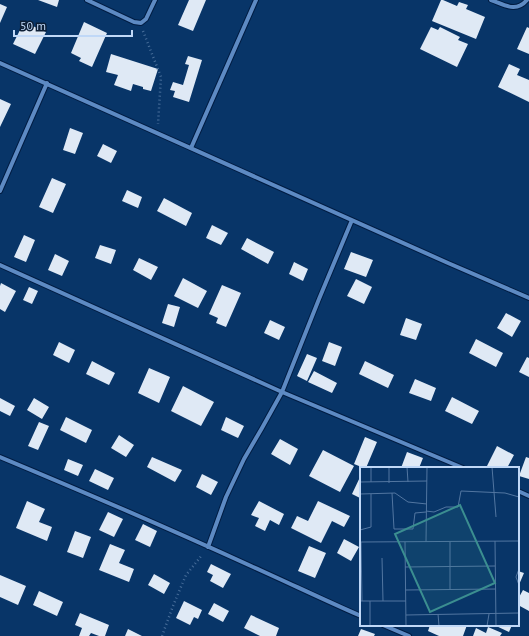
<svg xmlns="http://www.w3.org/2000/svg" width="529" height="636" viewBox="0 0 529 636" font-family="'PT Sans',sans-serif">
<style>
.building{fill:#dfe9f5}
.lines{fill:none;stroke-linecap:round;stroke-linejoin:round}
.street-casing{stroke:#001c42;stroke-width:6}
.path{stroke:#486e9a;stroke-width:2.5;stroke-dasharray:1 3;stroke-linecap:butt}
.street{stroke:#5d8ac3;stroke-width:4}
.inset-road{fill:none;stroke:#5276a1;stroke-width:1}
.view{fill:#3b8e90;fill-opacity:0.15;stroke:#3b8e90;stroke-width:2}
.inset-edge{fill:none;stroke:#c0d8f7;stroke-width:2}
</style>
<rect width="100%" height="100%" fill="#083568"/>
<path class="building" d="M38,0H59L57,7Z
M189,0H206L193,31L178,25Z
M441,0H443L457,6L459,2L468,5L466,9L485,17L476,39L432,21Z
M0,4L7,7L0,23Z
M24,22L46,32L35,54L13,44Z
M84,22L107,33L92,67L79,61L81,58L71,53Z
M431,27L438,30L440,27L460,37L458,40L468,44L457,67L420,49Z
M527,27L529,28V54L517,49Z
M111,54L158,69L151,91L143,89V87L133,84L131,91L114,85L118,75L106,72Z
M188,56L202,60L189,102L173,97L175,91L170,90L173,82L183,85L189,65L185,64Z
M509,64L520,69L517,75L529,80V102L498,87Z
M0,99L11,104L0,127Z
M70,128L83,133L75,154L63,150Z
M103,144L117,151L111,163L97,156Z
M52,178L66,184L53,213L39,207Z
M127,190L142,197L138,208L122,201Z
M164,198L192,213L186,226L157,211Z
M212,225L228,233L221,245L206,238Z
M24,235L35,240L26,262L14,257Z
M247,238L274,252L268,264L241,249Z
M100,245L116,250L111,264L95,258Z
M351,252L373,260L366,277L344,269Z
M55,254L69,261L62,276L48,270Z
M139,258L158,267L151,280L133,270Z
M294,262L308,269L303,281L289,274Z
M183,278L207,291L198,308L174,296Z
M356,279L372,287L364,304L347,296Z
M1,283L16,291L5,312L0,309V286Z
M222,285L241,293L226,327L216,323L218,318L209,314Z
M29,287L38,291L32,304L23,300Z
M168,304L180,307L174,327L162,323Z
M506,313L521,321L512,337L497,328Z
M406,318L422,324L416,340L400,335Z
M270,320L285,327L279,340L264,333Z
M476,339L503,353L496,367L469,353Z
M59,342L75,350L69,363L53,355Z
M329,342L342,347L335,366L322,361Z
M307,354L317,358L307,381L297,376Z
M527,357L529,358V377L519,372Z
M92,361L115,373L109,385L86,374Z
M365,361L394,375L388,388L359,374Z
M149,368L170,377L159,403L138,393Z
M314,371L337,383L332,393L308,382Z
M415,379L436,388L431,401L409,393Z
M183,386L214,402L201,426L171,411Z
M452,397L479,411L472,424L445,411Z
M0,398L15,406L10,416L0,411Z
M34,398L49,407L42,419L27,410Z
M66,417L92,430L86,443L60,430Z
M226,417L244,426L238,438L221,430Z
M39,422L49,426L38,450L28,446Z
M119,435L134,445L126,457L111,448Z
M365,437L377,442L366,468H364L354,464Z
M280,439L298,449L290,465L271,454Z
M497,446L514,455L507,468H490L487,466Z
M323,450L354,466L340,492L309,476Z
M407,452L423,458L419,468H401Z
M152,457L182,470L175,482L147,467Z
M526,457L529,458V479L519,476Z
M68,459L83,465L78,476L64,470Z
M95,469L114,478L108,490L89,481Z
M202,474L218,482L211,495L196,487Z
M361,475V494L360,498L352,494Z
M27,501L45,509L39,522L52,527L47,541L16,528Z
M259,501L284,514L279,525L270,520L265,531L255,526L259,518L251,515Z
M318,501L350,516L344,527L332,521L321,543L291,528L297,516L308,521Z
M108,512L123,519L114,537L99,530Z
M143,524L157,531L150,547L135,540Z
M75,531L91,537L83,558L67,552Z
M344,539L359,547L351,561L337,553Z
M110,544L125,550L119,563L134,569L129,582L99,570Z
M309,546L326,553L315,578L298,571Z
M211,564L231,574L223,588L210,581L213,575L207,572Z
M518,571L524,573L518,587Z
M154,574L170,583L164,594L148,585Z
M0,575L26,586L18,605L0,597Z
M523,590L529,593V611L518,605V599Z
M39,591L63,602L57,616L33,605Z
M184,601L202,610L198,619L194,617L190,625L176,618Z
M214,603L229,611L223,622L208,614Z
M80,613L109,625L105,636H99L91,633L89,636H79L82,628L75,625Z
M251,615L279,628L276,636H260L244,628Z
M430,625H467L463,636H439L428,631Z
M494,625H512L509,632Z
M488,627L502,633L500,636H473L476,628L486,633Z
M128,629L142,636H125Z
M361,629L375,634L374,636H358Z"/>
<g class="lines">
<defs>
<path id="street" d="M87,0L134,22L141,23L146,19L155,0
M491,0C505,5 516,13 527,0
M0,63L448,263L529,298
M191,148L256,0
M0,191L47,83
M0,265L282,392L463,468
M0,457C84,492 168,528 251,566C287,582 324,600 361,616
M518,491L529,496
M208,547L226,497L244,459L262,428L282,392L319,299L352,220
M383,625L409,636"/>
</defs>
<use href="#street" class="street-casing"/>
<path class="path" d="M143,31L161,77L158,124
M162,636L173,606L186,575L202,555"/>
<use href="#street" class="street"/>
</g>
<g transform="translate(360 467)">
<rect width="159" height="159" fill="#083568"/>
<path class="inset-road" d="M29,0V16M47,0L48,15M132,0L136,50M0,15L67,14M11,15V0M32,26L34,62H53L55,46L66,45M0,27L35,26L48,35L67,37M66,44L74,45L86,40H98L101,24L145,26L159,30M0,63L11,60V27M135,74L136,159M0,75L159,74M1,75L2,134M45,75L46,159M66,75L67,0M90,75V123M22,91L23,134M45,100L135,99M159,102L156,110L159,118M45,123L136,122M0,134H46M78,147L79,159M46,148L159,146M10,159V134M127,159L129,147"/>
<path class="view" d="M100,38L135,116L70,145L35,67Z"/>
<rect width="159" height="159" class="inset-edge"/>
</g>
<path d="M14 30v6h118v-6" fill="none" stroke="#c0d8f7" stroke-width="2"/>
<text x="20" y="30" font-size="12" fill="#c0d8f7" stroke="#0c1e35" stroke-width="3" paint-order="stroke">50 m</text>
</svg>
